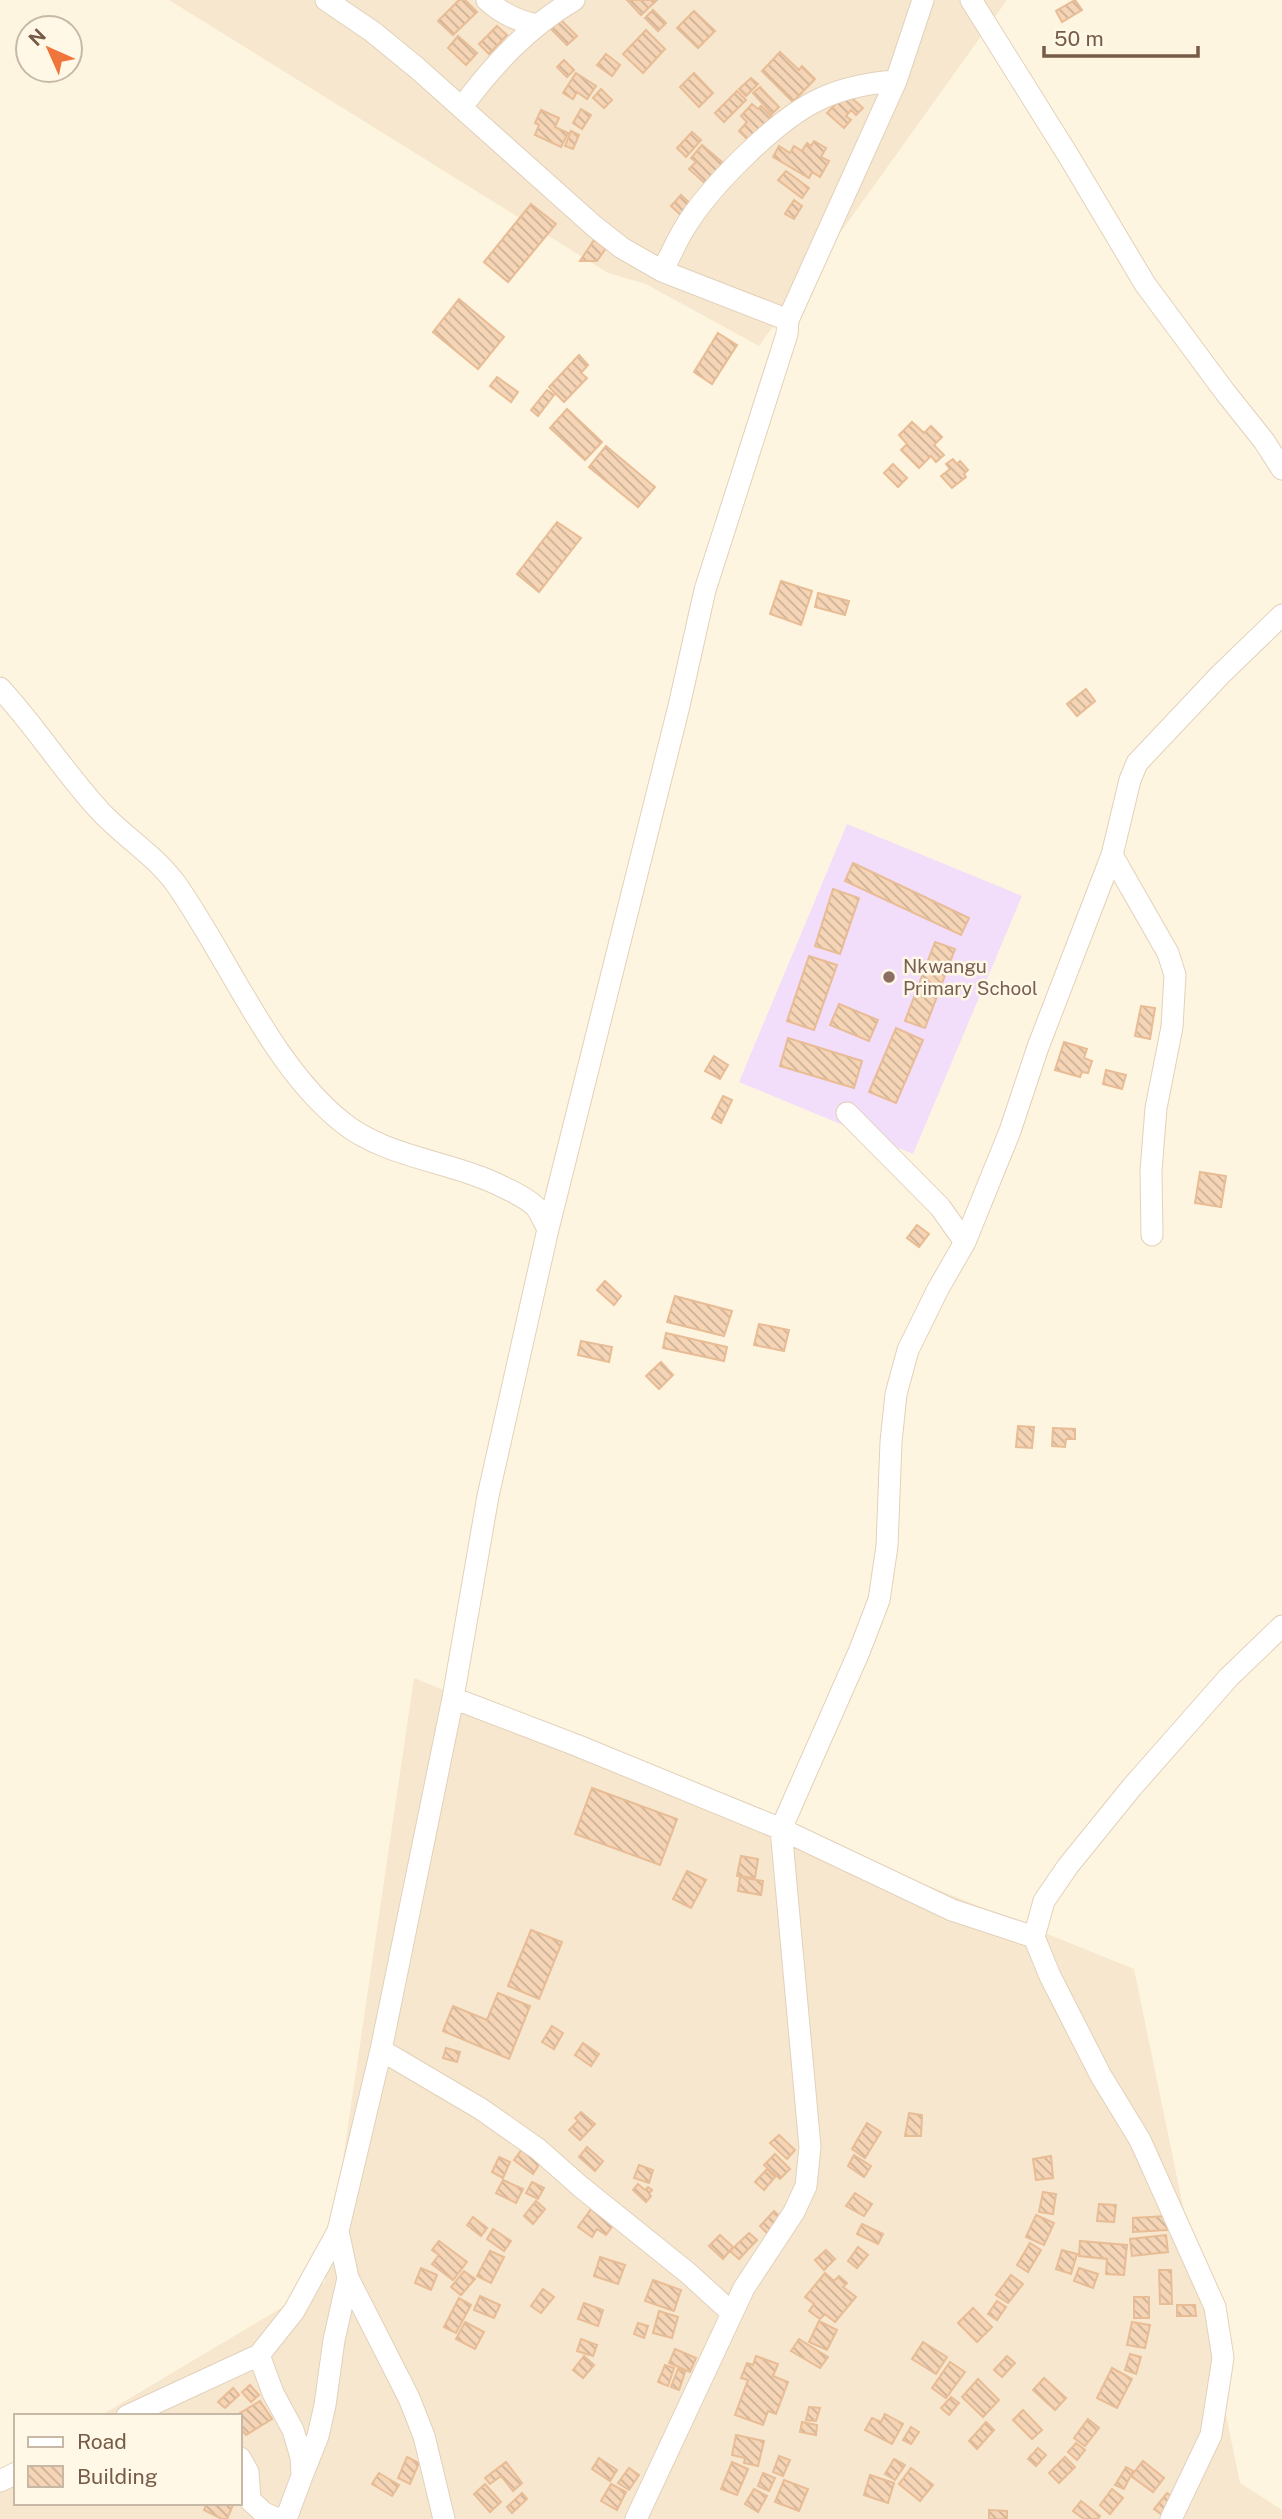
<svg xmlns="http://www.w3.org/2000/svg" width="1282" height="2519" viewBox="0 0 1282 2519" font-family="'Public Sans',sans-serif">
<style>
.residential{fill:#f6e7ce}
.education{fill:#f2ddfa}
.building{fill:url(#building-back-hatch);stroke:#e8bc95;stroke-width:2}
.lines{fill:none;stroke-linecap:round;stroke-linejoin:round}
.minor-casing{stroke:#e2d1bb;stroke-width:23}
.minor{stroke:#fff;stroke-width:21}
.education-dot{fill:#8d6e63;stroke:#fff8e7;stroke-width:2.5}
.labels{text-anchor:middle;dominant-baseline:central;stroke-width:5;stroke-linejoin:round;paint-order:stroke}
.education-label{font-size:19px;fill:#785e54;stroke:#fff8e7;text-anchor:start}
</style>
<defs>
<pattern id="building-back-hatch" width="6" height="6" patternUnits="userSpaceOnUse" patternTransform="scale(1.75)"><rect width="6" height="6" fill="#f5d5b6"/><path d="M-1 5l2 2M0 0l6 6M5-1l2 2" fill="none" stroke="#cbb096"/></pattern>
</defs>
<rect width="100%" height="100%" fill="#fef5e0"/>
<path class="residential" d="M169,0H1007L759,346L646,284L608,273Z
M414,1678L1134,1969L1240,2483L1282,2510V2519H0V2475L16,2465V2503H240V2416H100L325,2282Z"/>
<path class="education" d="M847,824L1022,896L913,1154L739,1082Z"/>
<path class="building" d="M459,0H465L477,12L453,35L438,21Z
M627,0H657L641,15Z
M1075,0L1082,10L1062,22L1056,11Z
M653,10L666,23L658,31L645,18Z
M694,11L715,31L698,48L677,28Z
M557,16L577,36L567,45L548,26Z
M497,26L507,35L489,54L479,44Z
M646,30L665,49L643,73L623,54Z
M458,36L477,53L466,65L448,48Z
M780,52L799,70L802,66L815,79L793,102L762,71Z
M606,54L620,65L612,76L597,65Z
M564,60L574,70L567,77L557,67Z
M576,73L596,86L587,99L577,92L573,99L563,93Z
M694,73L713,93L699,107L680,87Z
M751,78L758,84L746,96L739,89Z
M760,87L779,107L772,114L753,93Z
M601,89L612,100L604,108L593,98Z
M737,91L746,100L724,122L715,113Z
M846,93L863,108L856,115L851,110L846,116L851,120L844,128L827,113Z
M752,104L758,109L761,106L772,117L749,141L739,131L747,122L741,116Z
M581,109L591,115L582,129L573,123Z
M541,110L559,118L555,127L568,133L561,147L535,135L539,125L535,123Z
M571,131L579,135L573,149L565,146Z
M692,132L701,140L686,157L677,148Z
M814,141L826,148L821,157L829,161L820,177L812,172L809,178L773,157L779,146L790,153L794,146L802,151L807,143L811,146Z
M702,145L727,166L709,187L689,169L696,162L691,158Z
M786,171L809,188L802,198L778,180Z
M681,195L693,206L683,217L671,206Z
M794,200L802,206L794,219L785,214Z
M531,204L556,224L508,282L484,262Z
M594,240L606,248L597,261H580Z
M459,299L504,337L478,369L433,332Z
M718,333L737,345L712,384L694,372Z
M579,355L588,365L581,373L587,378L564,402L549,387Z
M497,377L518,392L511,402L490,386Z
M547,390L554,395L538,416L531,410Z
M567,409L602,442L585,460L550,428Z
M912,422L924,433L931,426L942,437L934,445L944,455L936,462L931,456L919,468L901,450L907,444L899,435Z
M606,446L655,487L638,507L589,467Z
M953,459L957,464L960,461L968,470L964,474L966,477L952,488L941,476L950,469L946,464Z
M893,464L907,478L898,487L884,473Z
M557,522L581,538L539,592L517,574Z
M781,581L812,591L801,625L770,614Z
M818,593L849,601L845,615L815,607Z
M1086,689L1095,701L1077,716L1067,704Z
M853,863L969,918L961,935L845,881Z
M833,889L859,898L840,954L815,946Z
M935,942L955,949L925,1028L905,1021Z
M809,956L837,965L814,1030L787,1021Z
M839,1004L878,1020L869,1041L830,1025Z
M1141,1006L1155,1008L1150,1039L1135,1036Z
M896,1028L923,1040L896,1103L869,1092Z
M788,1038L862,1061L854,1088L780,1066Z
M1064,1042L1087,1049L1084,1058L1092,1061L1088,1073L1082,1072L1080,1077L1055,1070Z
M714,1056L728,1065L720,1079L705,1071Z
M1106,1070L1126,1075L1122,1089L1103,1084Z
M723,1096L732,1100L721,1123L712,1118Z
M1200,1172L1226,1176L1221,1207L1195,1203Z
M917,1225L929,1234L919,1247L907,1238Z
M605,1281L621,1296L614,1305L597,1290Z
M675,1296L732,1311L724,1336L667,1322Z
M759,1324L789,1330L784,1351L754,1345Z
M666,1333L727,1347L724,1361L663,1348Z
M581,1341L612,1347L609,1362L578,1355Z
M661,1362L673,1375L659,1389L646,1376Z
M1018,1426L1034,1427L1032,1448L1016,1447Z
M1053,1428L1075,1429V1439H1066L1065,1447L1052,1446Z
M592,1788L677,1819L660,1865L575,1834Z
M741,1856L758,1859L755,1878L737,1876Z
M687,1871L706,1880L691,1908L673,1899Z
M740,1877L763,1881L761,1895L738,1891Z
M531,1930L562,1942L539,1999L508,1986Z
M498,1993L530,2006L509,2059L443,2031L453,2006L487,2020Z
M552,2026L563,2033L554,2049L542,2042Z
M583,2043L599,2054L591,2066L575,2055Z
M446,2048L460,2052L457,2062L443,2058Z
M581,2112L595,2124L580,2140L569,2130L578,2121L575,2118Z
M909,2113L922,2115L921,2136H905Z
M867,2123L881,2132L865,2158L852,2149Z
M779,2135L795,2150L787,2159L770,2143Z
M525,2145L543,2158L533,2174L514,2160Z
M587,2147L603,2161L595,2171L579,2157Z
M775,2154L790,2169L780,2179L764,2165Z
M854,2155L871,2166L864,2177L848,2166Z
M1051,2156L1053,2178L1036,2180L1033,2159Z
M499,2157L510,2162L503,2178L492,2172Z
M639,2165L653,2170L649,2183L634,2178Z
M767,2169L775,2177L764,2190L755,2182Z
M503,2180L523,2189L516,2203L496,2193Z
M532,2182L544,2188L538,2199L526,2193Z
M638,2184L645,2190L648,2187L652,2190L649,2194L651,2196L646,2202L633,2190Z
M1043,2192L1056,2194L1053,2214L1039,2212Z
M855,2193L872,2204L864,2216L846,2206Z
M536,2201L545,2209L533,2224L524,2216Z
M1099,2204L1116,2205L1114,2222L1097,2221Z
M594,2205L616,2221L606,2235L597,2229L592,2237L578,2227Z
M774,2211L783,2220L769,2235L760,2226Z
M1036,2215L1054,2223L1044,2245L1026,2237Z
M1166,2216L1167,2230L1133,2232V2218Z
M473,2217L487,2228L481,2236L467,2225Z
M862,2224L883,2234L878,2244L857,2234Z
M493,2229L511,2241L504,2251L487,2239Z
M749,2233L757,2240L739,2259L730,2251Z
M720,2235L733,2247L723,2259L709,2246Z
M1166,2235L1168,2252L1132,2256L1130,2239Z
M439,2241L467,2262L453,2280L432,2264L439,2255L432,2250Z
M1080,2241L1127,2245L1124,2275L1106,2274L1107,2259L1079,2256Z
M1030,2243L1041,2250L1028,2272L1017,2265Z
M858,2247L868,2255L857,2268L848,2261Z
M826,2250L835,2259L824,2270L815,2260Z
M1062,2250L1077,2254L1071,2274L1056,2269Z
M490,2251L504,2257L491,2283L477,2276Z
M600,2257L625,2265L618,2284L594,2276Z
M421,2268L437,2275L431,2290L415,2283Z
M1079,2268L1098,2274L1093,2288L1074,2281Z
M1159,2270H1171L1172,2304H1160Z
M464,2271L475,2279L461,2295L451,2287Z
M825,2273L834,2281L839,2276L847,2283L843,2287L856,2297L835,2322L825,2314L820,2319L809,2311L814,2304L805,2297Z
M1011,2275L1023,2284L1008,2303L996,2295Z
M653,2280L681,2290L674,2311L645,2301Z
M543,2289L554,2297L541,2313L531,2306Z
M480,2296L500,2305L494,2318L474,2310Z
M1134,2297H1149V2318H1134Z
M459,2298L471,2305L456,2333L444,2327Z
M997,2301L1006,2307L997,2320L988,2314Z
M584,2303L603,2310L598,2326L578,2319Z
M1177,2305H1195L1196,2316H1177Z
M973,2308L992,2327L977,2342L958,2323Z
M659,2311L678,2317L672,2338L653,2333Z
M819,2321L837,2330L827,2350L809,2342Z
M465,2322L484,2332L475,2349L456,2339Z
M1132,2322L1150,2325L1145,2348L1127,2345Z
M638,2323L648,2326L644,2338L634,2334Z
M581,2339L597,2345L593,2356L577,2351Z
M799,2339L828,2357L820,2368L791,2351Z
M923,2342L947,2357L936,2374L912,2359Z
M675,2349L696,2358L690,2372L669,2363Z
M1130,2354L1141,2357L1136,2374L1125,2370Z
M584,2356L594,2365L583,2378L573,2370Z
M756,2356L778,2364L773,2376L788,2382L776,2414L768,2411L763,2425L735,2415L748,2380L741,2378L747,2363L753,2365Z
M1007,2356L1015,2363L1002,2377L994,2370Z
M950,2362L965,2372L946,2398L932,2388Z
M665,2365L674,2368L668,2386L658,2382Z
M1112,2368L1132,2379L1117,2408L1097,2398Z
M678,2369L685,2372L679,2390L671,2387Z
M1044,2378L1066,2398L1055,2410L1033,2390Z
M978,2379L999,2400L983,2417L962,2397Z
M250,2385L259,2395L251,2402L242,2392Z
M233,2388L239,2395L225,2408L218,2402Z
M951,2397L959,2403L949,2415L941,2408Z
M260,2401L272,2419L246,2435L240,2428V2416H235Z
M809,2407L820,2408L816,2421L806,2420Z
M1023,2410L1042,2430L1032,2439L1013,2420Z
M885,2414L903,2424L892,2444L865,2430L872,2418L881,2422Z
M1088,2419L1099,2428L1085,2446L1074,2438Z
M802,2422L817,2425L816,2435L800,2432Z
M986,2422L994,2430L977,2449L969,2441Z
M911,2427L919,2432L911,2444L903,2440Z
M736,2435L764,2441L758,2466L744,2463L745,2458L732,2455Z
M1076,2443L1085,2450L1077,2460L1068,2452Z
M1038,2448L1046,2455L1036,2466L1028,2459Z
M779,2456L790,2460L783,2476L773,2472Z
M407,2457L419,2463L410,2484L398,2478Z
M1065,2457L1075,2467L1059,2483L1049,2473Z
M599,2458L617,2470L610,2481L592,2469Z
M894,2459L905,2465L895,2480L885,2474Z
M1143,2461L1164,2478L1153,2492L1131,2476Z
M506,2462L522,2483L513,2491L501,2476L490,2484L485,2478Z
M732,2462L748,2469L737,2495L721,2489Z
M1126,2467L1133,2471L1124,2489L1115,2485Z
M629,2468L639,2475L629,2490L618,2483Z
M911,2468L933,2485L920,2501L899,2484Z
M379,2473L399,2485L392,2496L372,2484Z
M763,2473L775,2478L769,2491L758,2486Z
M870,2475L894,2483L888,2503L864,2495Z
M784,2480L808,2489L799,2511L775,2502Z
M485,2484L501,2502L490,2512L474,2494Z
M611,2484L626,2492L617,2510L601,2501Z
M754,2489L767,2496L758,2512L745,2504Z
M1112,2489L1123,2498L1110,2514L1100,2505Z
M522,2493L527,2499L512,2513L507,2507Z
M1167,2493L1178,2501L1165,2517L1154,2509Z
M1081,2501L1100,2516L1098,2519H1084L1073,2511Z
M207,2503H229L233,2505L227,2519H222L204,2510Z
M989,2510L1007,2511V2519H989Z"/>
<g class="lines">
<defs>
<path id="minor" d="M326,0L373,32L417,68L594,226L622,248L662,271L788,320
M487,0C501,13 517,21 537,25
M971,0L1068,155L1145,284L1225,392L1264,441L1282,469
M462,107C493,65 528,27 574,0
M662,271C670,257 676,242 684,229C708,188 776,120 818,100C842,88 869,83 896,81
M0,688C36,727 64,772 100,811C124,837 155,855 176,884C229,959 270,1064 342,1122C386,1158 452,1161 503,1187C514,1192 526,1198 535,1206C540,1212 544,1222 548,1229
M847,1113L940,1207L965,1242
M1152,1235L1151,1171L1156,1108L1172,1027L1175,975L1168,953L1112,855L1130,780L1137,763L1220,675L1282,615
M453,1698L576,1745L781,1829L952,1910L1034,1937L1050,1976L1101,2076L1140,2140L1215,2307L1223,2358L1211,2435L1171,2519
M1034,1937L1044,1901L1068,1866L1132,1787L1229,1677L1282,1626
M381,2050L481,2109L538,2149L581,2187L688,2273L732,2313
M259,2355L273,2393L293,2430L301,2457L302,2476L286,2519
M127,2416L259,2355L294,2311L338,2231
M240,2458L248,2472L250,2500L264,2513L278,2519
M302,2476L318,2436L325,2405L334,2340L348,2278
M0,2481L16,2473
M444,2519L424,2436L409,2398L348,2278L338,2231L381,2050L453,1698L488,1496L548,1229L679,706L705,590L787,334L788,320L896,81L923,0
M636,2519L744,2288L794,2212L806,2186L810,2147L781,1829L859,1652L879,1600L887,1546L891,1442L896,1394L908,1350L938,1289L965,1242L1010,1131L1038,1047L1112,855"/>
</defs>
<use href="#minor" class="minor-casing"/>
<use href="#minor" class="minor"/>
</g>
<circle class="education-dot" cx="889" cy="977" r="7"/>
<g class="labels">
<g class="education-label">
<text x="903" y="966">Nkwangu<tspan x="903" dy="22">Primary School</tspan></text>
</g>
</g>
<rect x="14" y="2414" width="228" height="91" fill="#fff8e7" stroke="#c8b9a7" stroke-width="2"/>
<rect x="28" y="2437" width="35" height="10" fill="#ffffff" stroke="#c8b9a7" stroke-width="2"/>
<text x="77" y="2449" font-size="21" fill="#765b46">Road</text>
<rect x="28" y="2466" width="35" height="21" fill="url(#building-back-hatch)" stroke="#c8b9a7" stroke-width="2"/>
<text x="77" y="2484" font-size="21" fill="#765b46">Building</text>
<g transform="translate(49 49) rotate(315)"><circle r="33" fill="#fff8e7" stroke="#c8b9a7" stroke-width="2"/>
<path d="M0-5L12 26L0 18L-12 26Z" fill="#f0753c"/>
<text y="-10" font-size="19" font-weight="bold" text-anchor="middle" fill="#765b46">N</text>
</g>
<path d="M1044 46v10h154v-10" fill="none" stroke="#765b46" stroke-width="3.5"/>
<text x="1054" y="46" font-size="21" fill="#765b46" stroke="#fff8e7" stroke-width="5" paint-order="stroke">50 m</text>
</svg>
